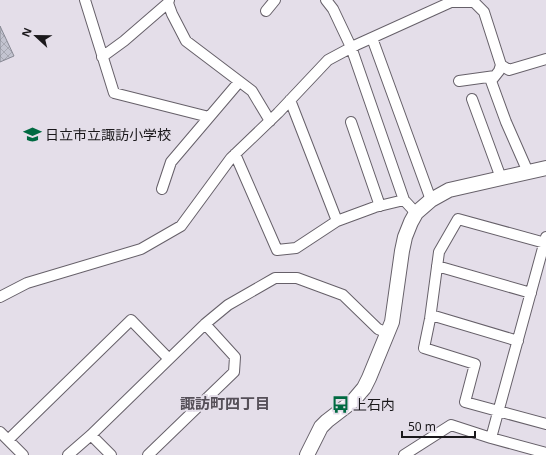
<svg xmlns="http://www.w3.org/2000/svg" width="546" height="455" viewBox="0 0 546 455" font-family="'Noto Sans','Noto Sans JP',sans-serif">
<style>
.building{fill:url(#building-cross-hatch);stroke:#888994}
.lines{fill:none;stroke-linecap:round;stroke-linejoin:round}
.street-casing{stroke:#666069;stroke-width:12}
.secondary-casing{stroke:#666069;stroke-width:16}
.street{stroke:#fff;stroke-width:10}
.secondary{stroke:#fff;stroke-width:14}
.labels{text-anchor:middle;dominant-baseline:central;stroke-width:4;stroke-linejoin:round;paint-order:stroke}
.poi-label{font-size:14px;fill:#1a181b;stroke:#e4dee9;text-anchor:start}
.neighbourhood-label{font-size:15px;font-weight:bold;fill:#554f58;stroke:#e4dee9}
</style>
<defs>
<pattern id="building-cross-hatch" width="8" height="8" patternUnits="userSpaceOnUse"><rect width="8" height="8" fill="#c3c4d0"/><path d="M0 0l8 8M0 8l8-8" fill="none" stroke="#a7a8b2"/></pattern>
</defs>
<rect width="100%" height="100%" fill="#e4dee9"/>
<path class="building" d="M0,26L14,56L0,62Z"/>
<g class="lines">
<defs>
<path id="street" d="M85,0L114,93L209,117
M169,0L168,3L172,14L186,41L252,91L270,121
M326,0L333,9L351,47L404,200L416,213
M266,11L275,0
M372,38L431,200
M102,57L124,41L168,3
M501,65L499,71L491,81L506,122L528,172
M459,81L495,76
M472,99L501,178
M351,122L380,206
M235,154L277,250L296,248L337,221L290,100
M162,189L171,162L239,82
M337,221L375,207L404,200
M545,243L458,219L439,252L430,319L424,348L475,364L465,402L546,424
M437,266L531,293
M0,297L27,283L141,249L181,226L231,158L278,113L328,60L356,45L451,2H474L484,12L501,65L509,70L546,59
M431,315L518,341
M0,432L23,455
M91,435L111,455
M491,438L546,237
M8,440L131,320L169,359
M68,455L91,435L205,324L228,305L275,278H297L343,295L378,329L388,333
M148,455L234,372L235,357L205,324
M404,455L451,425L491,438L546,453"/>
<path id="secondary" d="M307,455L321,427L327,421L353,401L364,388L369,378L392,322L402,251L405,237L411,222L416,213L431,200L449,190L546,168"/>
</defs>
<use href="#street" class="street-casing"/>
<use href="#secondary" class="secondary-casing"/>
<use href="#street" class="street"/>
<use href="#secondary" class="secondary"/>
</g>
<defs>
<symbol id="school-bare" viewBox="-9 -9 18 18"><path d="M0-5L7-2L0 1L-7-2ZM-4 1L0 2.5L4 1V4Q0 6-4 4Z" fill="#006a41" stroke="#e4dee9" stroke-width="2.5" paint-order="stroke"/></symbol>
<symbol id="bus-bare" viewBox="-9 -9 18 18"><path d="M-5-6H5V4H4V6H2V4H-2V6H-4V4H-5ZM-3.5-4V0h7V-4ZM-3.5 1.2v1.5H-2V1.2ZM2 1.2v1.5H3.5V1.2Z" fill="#006a41" stroke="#e4dee9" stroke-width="2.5" paint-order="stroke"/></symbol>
</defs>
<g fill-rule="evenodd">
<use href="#school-bare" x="20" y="122" width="25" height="25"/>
<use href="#bus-bare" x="328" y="392" width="25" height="25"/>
</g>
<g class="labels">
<g class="poi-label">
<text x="45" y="134">日立市立諏訪小学校</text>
<text x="353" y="404">上石内</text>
</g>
<g class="neighbourhood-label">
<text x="225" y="403">諏訪町四丁目</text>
</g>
</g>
<g transform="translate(36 36) rotate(292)" stroke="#e4dee9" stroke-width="3" paint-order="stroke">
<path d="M0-3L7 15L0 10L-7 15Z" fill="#1a181b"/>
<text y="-6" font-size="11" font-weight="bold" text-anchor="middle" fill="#1a181b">N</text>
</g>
<path d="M402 431v6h73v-6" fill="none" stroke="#1a181b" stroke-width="2"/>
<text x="408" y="431" font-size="12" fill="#1a181b" stroke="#e4dee9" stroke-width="3" paint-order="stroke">50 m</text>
</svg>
